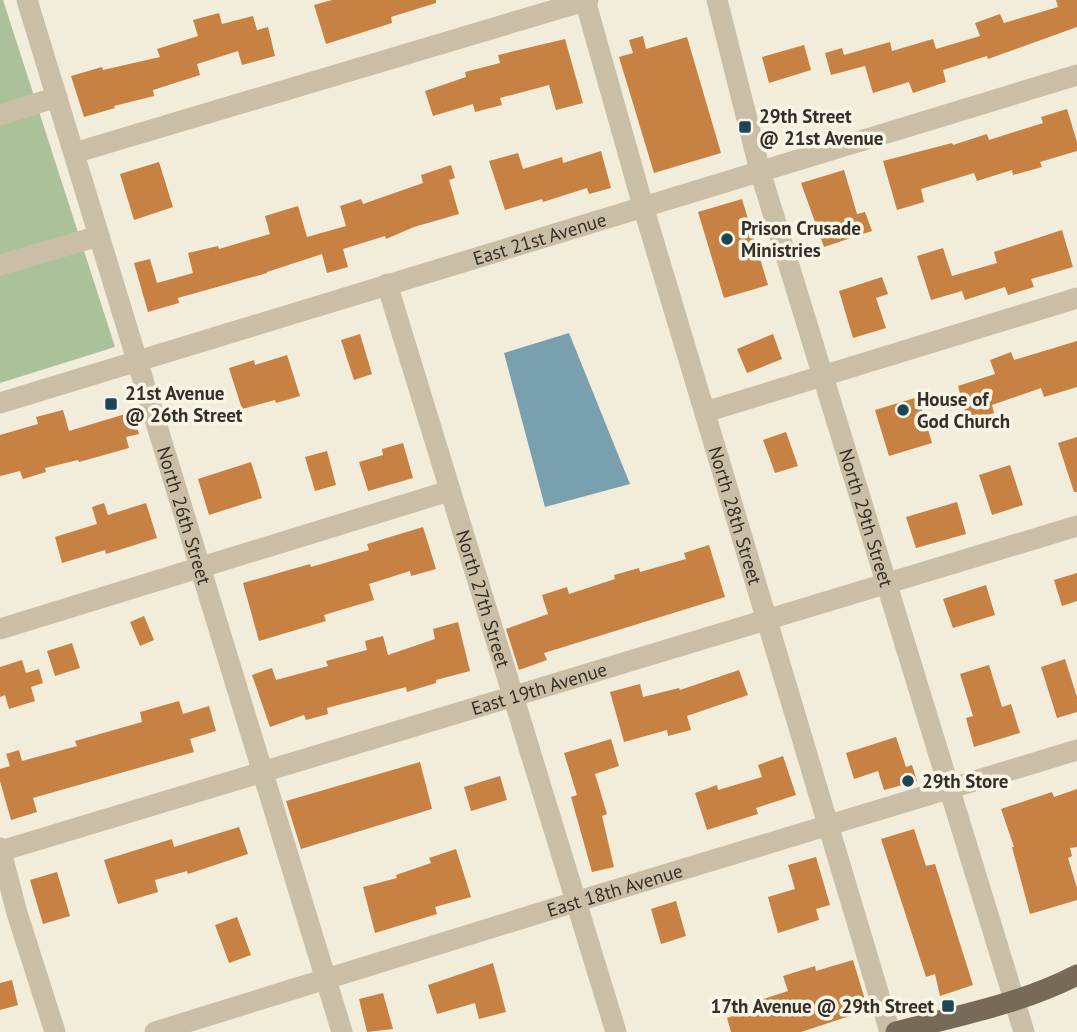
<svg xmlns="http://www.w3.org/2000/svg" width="1077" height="1032" viewBox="0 0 1077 1032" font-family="'PT Sans',sans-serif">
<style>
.green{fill:#abc19a}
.water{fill:#79a0af}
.building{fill:#c68143}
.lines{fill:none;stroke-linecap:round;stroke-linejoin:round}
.minor{stroke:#cabfa6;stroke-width:21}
.major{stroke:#786a58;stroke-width:21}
.poi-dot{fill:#1c4657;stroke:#f9f5e6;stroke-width:2.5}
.labels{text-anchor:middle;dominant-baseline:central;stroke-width:7;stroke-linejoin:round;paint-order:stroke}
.poi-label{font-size:19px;font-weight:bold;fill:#362f27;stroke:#f9f5e6;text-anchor:start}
.street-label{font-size:19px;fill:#362f27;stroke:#f9f5e6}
</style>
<rect width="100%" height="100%" fill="#f2ecda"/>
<path class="green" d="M0,0H3L115,347L0,383Z"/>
<path class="water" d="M569,333L630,484L545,507L504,353Z"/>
<path class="building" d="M332,0H436V3L391,17L392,23L326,44L314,5Z
M1056,0H1077V27L988,59L987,56L943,70L946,82L913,93L909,82L873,93L865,66L831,75L825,53L842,48L844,55L890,42L892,51L933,39L936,49L980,36L975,23L1000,14L1004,23L1058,7Z
M219,13L222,24L253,16L257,30L268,27L275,56L242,65L238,51L197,64L200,75L153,90L154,96L114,106L115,108L84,117L71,76L102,67L103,70L160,57L157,49L198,36L193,20Z
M643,36L646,49L687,37L721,153L654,173L619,57L633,53L629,40Z
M565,39L583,103L556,110L549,85L500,98L502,105L475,112L473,104L433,116L425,91L466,77L465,72L500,63L498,55Z
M804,45L811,70L769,83L762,57Z
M1067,109L1077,142V151L1040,162L1042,167L1013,175L1012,170L977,181L974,173L921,189L924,202L897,210L883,161L952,143L953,145L987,134L989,140L1043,123L1041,117Z
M601,151L611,188L589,194L587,188L543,202L542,199L505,210L489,161L518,153L523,169L562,157L563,163Z
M159,162L173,207L134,220L120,174Z
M451,165L455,178L449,180L459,214L414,227L386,239L385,236L343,249L348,267L327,273L322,254L267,272V273L178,298L179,303L148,312L134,263L150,259L157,283L193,273L188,253L218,246L219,249L270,234L265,216L298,206L307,237L346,226L340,206L361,199L363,204L423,183L421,175Z
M844,170L857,214L865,212L872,231L824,247L801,183Z
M742,199L768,285L724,298L698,212Z
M1062,230L1073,267L1031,279L1034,287L1008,295L1005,287L965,300L962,291L931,300L917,256L943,248L952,276L997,263L994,252Z
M882,277L888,294L876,298L886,328L853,338L839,291Z
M360,334L372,374L354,380L341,340Z
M773,334L782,359L747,373L737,349Z
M1077,341V387L1044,397L1041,388L992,405L994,413L968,421L958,386L995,374L990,360L1011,352L1014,360Z
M287,355L300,396L276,403L275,400L242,409L229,368L254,360L255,365Z
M918,397L932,443L889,456L875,410Z
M63,410L69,431L132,412L139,434L126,437L129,448L79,462L78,460L45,468L46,472L23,479L20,471L0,476V435L38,424L36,417Z
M786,432L798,466L775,473L763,440Z
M1077,437V492H1074L1058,443Z
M403,443L413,478L368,491L359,462L383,455L382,449Z
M327,451L336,485L315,491L305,457Z
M251,462L262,498L209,515L198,479Z
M1010,465L1023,505L992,515L979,475Z
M957,502L966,534L916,548L906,517Z
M104,503L108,515L146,503L157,538L106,554L105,550L62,563L55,537L97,524L92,507Z
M423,527L436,569L411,576L410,571L369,584L374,600L324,615L326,621L259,641L243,583L310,564L311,567L369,550L367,544Z
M709,545L725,597L544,653L547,660L519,670L506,629L548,614L542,595L567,587L569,594L615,579L614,575L639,568L640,572L686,559L684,553Z
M1077,573V601L1062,606L1054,580Z
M986,585L995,615L953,628L943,599Z
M144,616L154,640L140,646L130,622Z
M458,622L470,671L436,680V683L407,692L406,687L327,708L328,714L306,720L304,715L270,727L252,675L272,668L276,680L328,666L326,661L367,650L365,641L383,636L388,655L435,639L433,629Z
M72,643L80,668L55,676L47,651Z
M1065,659L1077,697V712L1057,718L1041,667Z
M22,660L26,673L39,669L43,683L31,687L35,701L9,709L5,695L0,697V667Z
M989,665L1002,707L1011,704L1020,733L974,747L966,718L973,716L960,674Z
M739,670L748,695L687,716L691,730L668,736L667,730L624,742L610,692L640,684L643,697L679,688L680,690Z
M179,701L183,714L209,706L216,731L190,739L194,752L33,798L37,812L11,820L0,781V769L10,766L6,754L19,750L22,761L77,746L75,741L142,722L140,712Z
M896,737L906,767L912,765L917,781L884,790L878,771L854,779L846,753Z
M611,739L619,766L595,774L607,814L602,816L614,867L592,872L571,797L577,795L564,753Z
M783,756L796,795L756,808L758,814L707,830L695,793L717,785L718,790L762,777L758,765Z
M420,762L432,809L301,849L286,801Z
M500,776L507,800L471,811L464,787Z
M1077,789V847L1070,848L1072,856L1068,858L1077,888V900L1030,914L1012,847H1014L1001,809L1052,792L1054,797Z
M239,827L248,854L188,874L187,871L155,880L158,892L118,904L104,860L172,839L174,847Z
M914,829L926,866L935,864L973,985L940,996L935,974L926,977L881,839Z
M456,849L471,897L435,907L437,914L375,933L363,887L397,878L396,875L431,863L429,858Z
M816,857L830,905L816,909L819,920L778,933L768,897L795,889L788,865Z
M57,872L70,916L43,924L30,880Z
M676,901L686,936L661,944L651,909Z
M237,917L251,955L229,963L215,925Z
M853,960L868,1010L801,1032H731L727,1018L756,1008L754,1002L788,991L783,976L815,966L816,971Z
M493,963L506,1012L479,1019L475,1003L437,1014L428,985Z
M12,980L18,1005L0,1010V983Z
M383,993L393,1029L367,1032L359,999Z"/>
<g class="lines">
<g class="minor">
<path id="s1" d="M27,0L342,1032"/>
<path id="s2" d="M585,0L643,206L890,1032"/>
<path id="s3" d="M717,0L760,171L1024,1032"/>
<path d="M0,115L57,97"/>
<path d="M74,153L588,0"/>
<path d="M0,265L99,236"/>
<path id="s4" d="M387,284L616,1032"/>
<path id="s5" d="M0,403L1077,75"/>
<path d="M705,412L1077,298"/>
<path d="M0,629L449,491"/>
<path d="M0,848L17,913L55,1032"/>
<path id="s6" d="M1,851L1077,526"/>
<path id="s7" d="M155,1032L575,902L1077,750"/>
</g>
<path class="major" d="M896,1032C956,1016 1021,1004 1077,975"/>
</g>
<g class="poi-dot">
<rect x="738" y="120" width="14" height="14" rx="3.5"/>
<circle cx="727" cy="239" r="7"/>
<rect x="104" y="397" width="14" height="14" rx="3.5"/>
<circle cx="903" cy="410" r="7"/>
<circle cx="908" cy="781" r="7"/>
<rect x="941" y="999" width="14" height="14" rx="3.5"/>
</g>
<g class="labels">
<g class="poi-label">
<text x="759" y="116">29th Street<tspan x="759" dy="22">@ 21st Avenue</tspan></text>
<text x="741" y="228">Prison Crusade<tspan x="741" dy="22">Ministries</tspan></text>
<text x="125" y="393">21st Avenue<tspan x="125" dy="22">@ 26th Street</tspan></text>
<text x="917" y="399">House of<tspan x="917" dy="22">God Church</tspan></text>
<text x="922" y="781">29th Store</text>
<text x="934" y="1006" text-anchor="end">17th Avenue @ 29th Street</text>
</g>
<g class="street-label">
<text stroke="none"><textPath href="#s5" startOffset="564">East 21st Avenue</textPath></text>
<text stroke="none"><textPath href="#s1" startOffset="539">North 26th Street</textPath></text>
<text stroke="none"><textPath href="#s2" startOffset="537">North 28th Street</textPath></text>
<text stroke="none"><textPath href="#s3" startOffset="539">North 29th Street</textPath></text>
<text stroke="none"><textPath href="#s4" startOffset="329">North 27th Street</textPath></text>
<text stroke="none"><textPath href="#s6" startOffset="562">East 19th Avenue</textPath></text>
<text stroke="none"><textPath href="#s7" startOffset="481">East 18th Avenue</textPath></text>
</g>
</g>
</svg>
